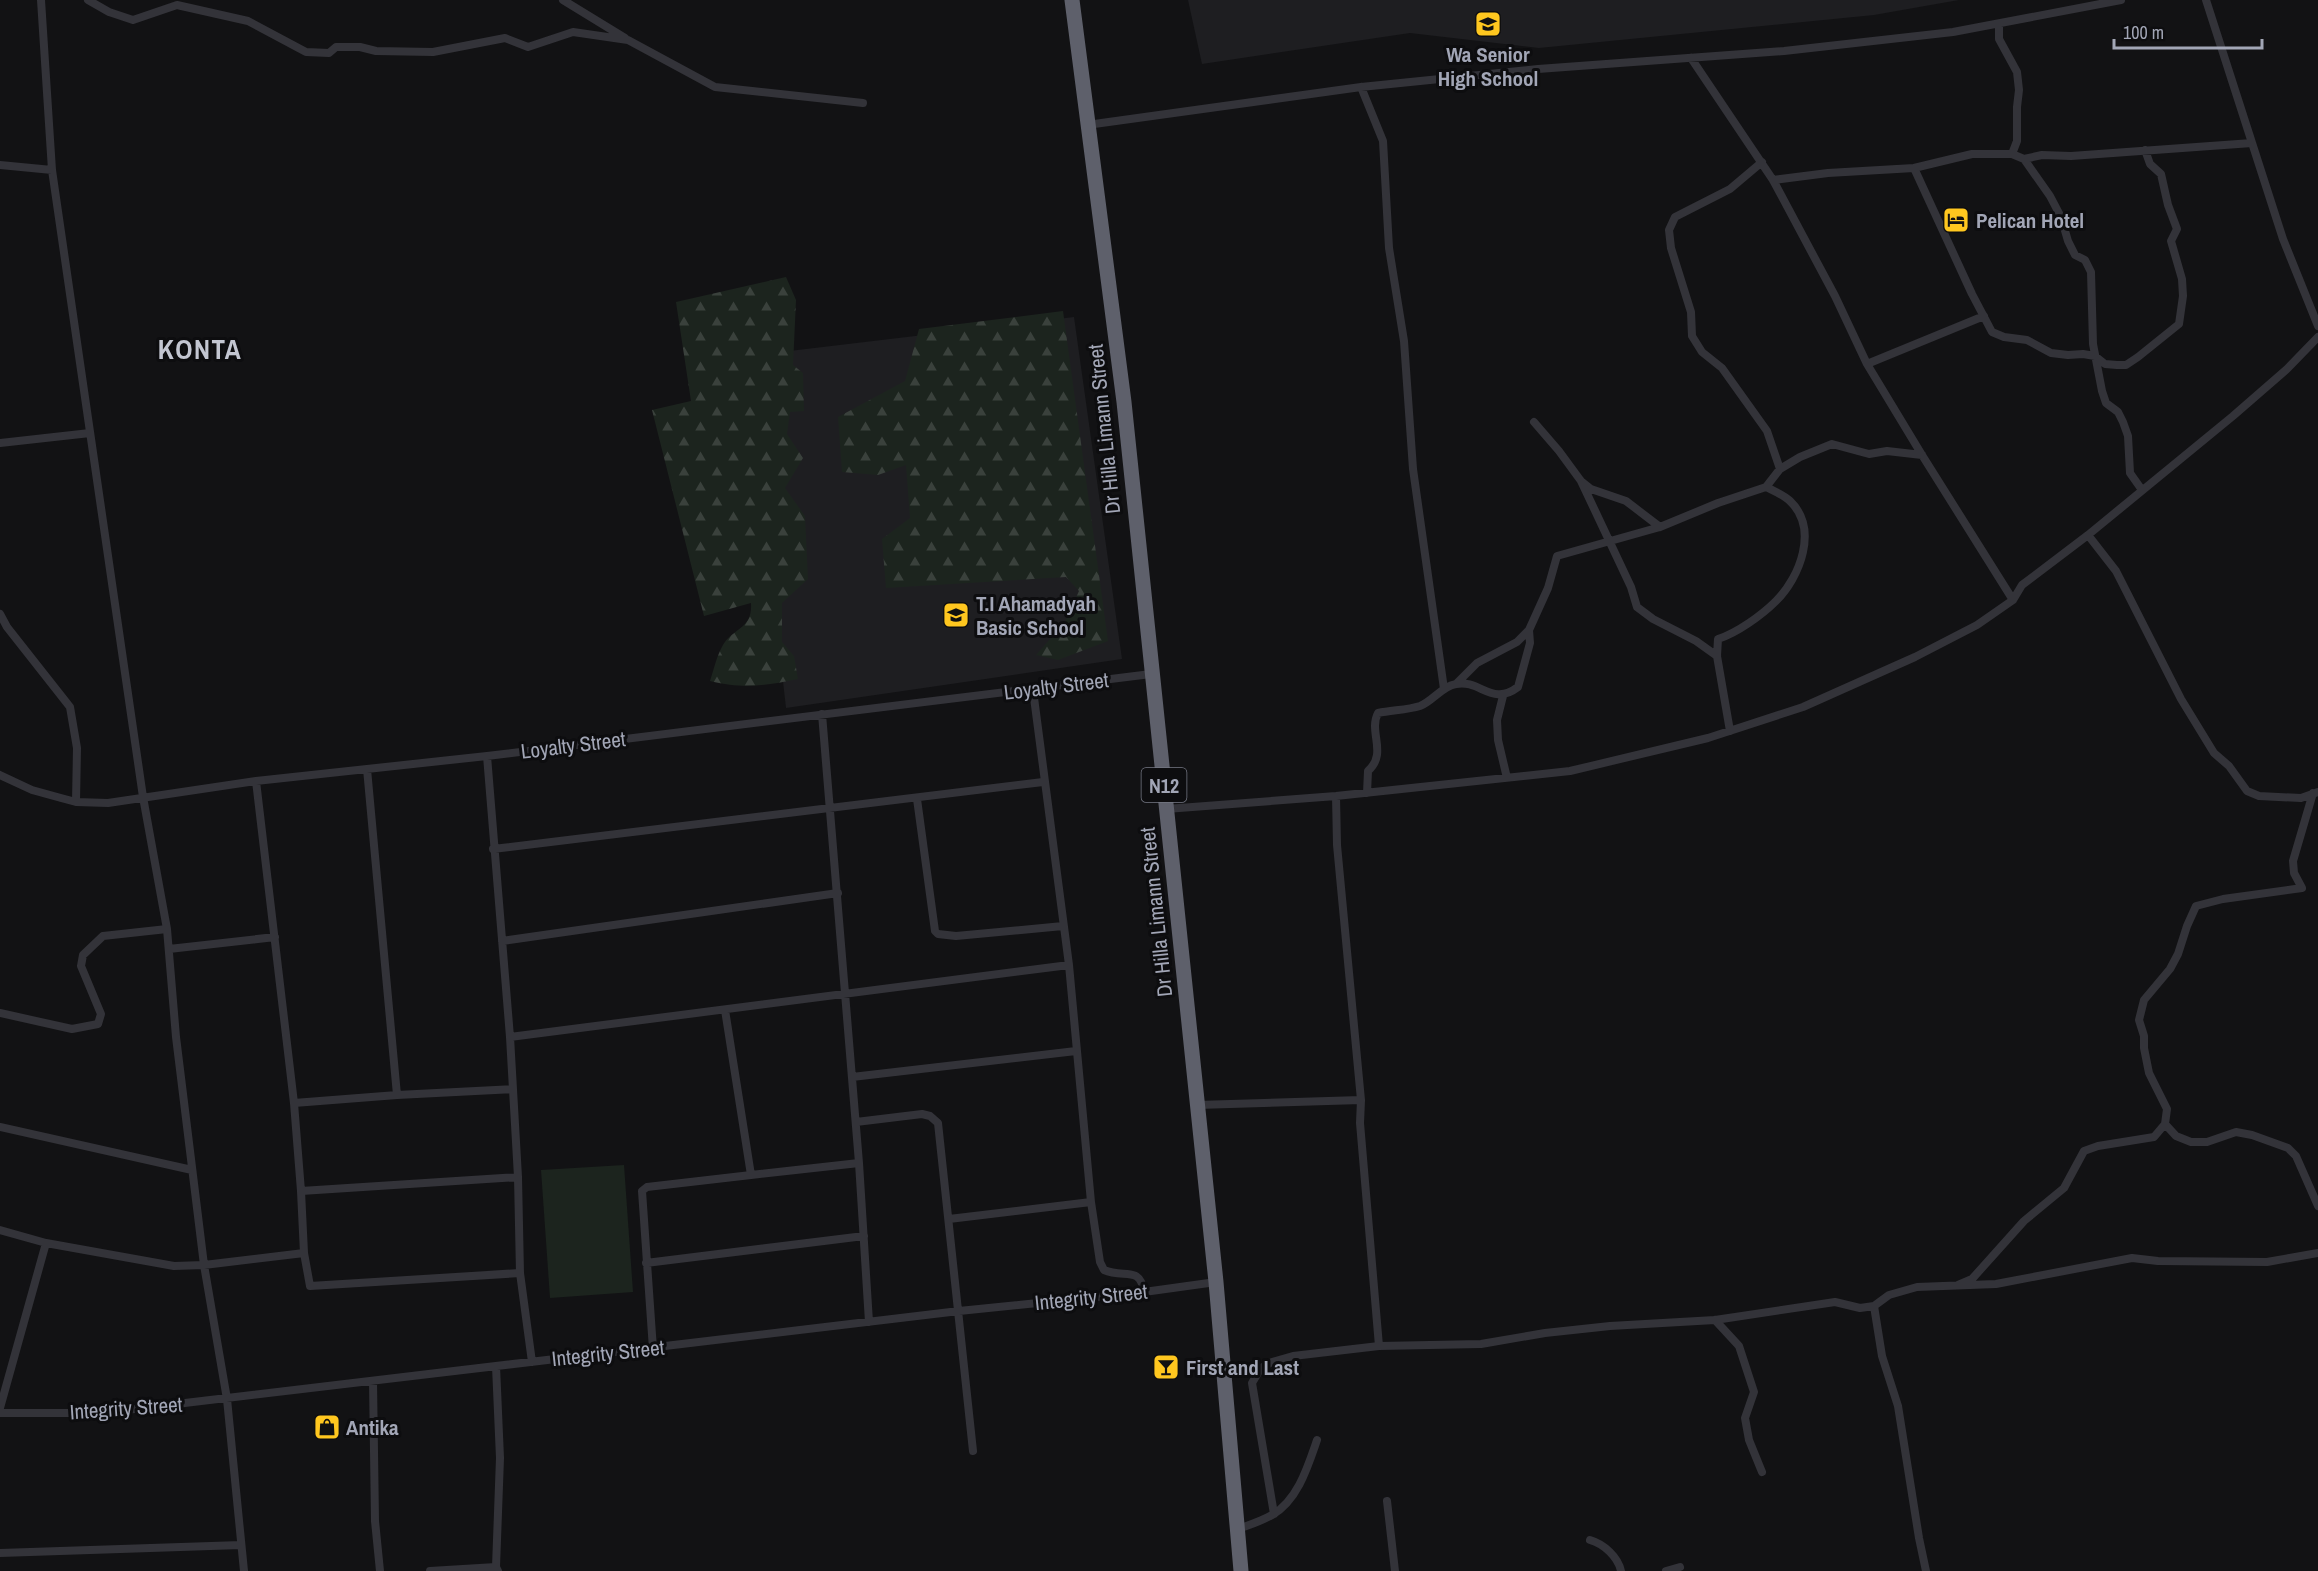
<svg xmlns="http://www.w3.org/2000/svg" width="2318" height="1571" viewBox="0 0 2318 1571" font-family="'Archivo Narrow',sans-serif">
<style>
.built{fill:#1e1e21}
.forest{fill:url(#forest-firs)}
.pitch{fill:#1c241e}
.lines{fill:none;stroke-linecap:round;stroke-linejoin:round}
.street{stroke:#333339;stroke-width:8}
.highway{stroke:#5e606b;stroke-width:15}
.labels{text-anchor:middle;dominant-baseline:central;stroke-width:6;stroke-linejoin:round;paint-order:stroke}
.shield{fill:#0d0d0f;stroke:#757884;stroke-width:1.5}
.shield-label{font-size:20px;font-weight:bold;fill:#a2a6b6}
.poi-label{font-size:21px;font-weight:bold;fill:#a2a6b6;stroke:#0d0d0f;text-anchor:start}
.street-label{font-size:21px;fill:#a2a6b6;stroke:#0d0d0f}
.district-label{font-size:27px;font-weight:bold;letter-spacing:1.5px;fill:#c3c6d1;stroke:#0d0d0f}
</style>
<defs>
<pattern id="forest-firs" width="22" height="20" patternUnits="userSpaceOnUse" patternTransform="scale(1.5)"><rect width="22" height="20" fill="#1c241e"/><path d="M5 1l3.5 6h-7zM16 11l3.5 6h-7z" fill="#3a413c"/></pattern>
</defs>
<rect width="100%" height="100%" fill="#121214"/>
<path class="built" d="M1188,0H1959L1874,15L1539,48L1410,33L1202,64Z
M1074,317L1122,659L786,708L747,356Z"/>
<path class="forest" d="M786,277L796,300L793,365L803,373L804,411L790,412L787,434L803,458L785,488L805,516L808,579L782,603V642L794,656L798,679C764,686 744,689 710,681C714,669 717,655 723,645C733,628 753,629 751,603L704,616L652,410L691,401L676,302Z
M1063,311L1108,641L1058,660L1036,655L1065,622L1079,591L1066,577L886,588L882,539L910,518L906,465L878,475L842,472L838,417L905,381L919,329Z"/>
<path class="pitch" d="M624,1165L633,1292L550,1298L541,1170Z"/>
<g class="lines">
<path class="street" d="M41,0L52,170L143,797L167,929L176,1037L204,1265L227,1399L244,1571
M88,0L109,12L133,20L177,5L248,21L306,52L329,53L336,47H360L376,51L433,52L505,38L528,47L573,32L628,40L715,87L863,103
M563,0L625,38
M2206,0L2283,239L2318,326
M1999,25V39L2017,72L2019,90L2017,107V141L2012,154
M1691,58L1773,180L1835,296L1867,364L1922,455L2013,600
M1361,87L1383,141L1389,248L1404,341L1413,469L1444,689
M1087,125L1361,87L1538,69L1784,51L1953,32L2121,0
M2024,159L2050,196L2061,217L2068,241L2075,255L2085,260L2091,272L2093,344L2102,391L2106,403L2118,412L2123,422L2128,436L2130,473L2142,490
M1762,162L1730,189L1675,217L1669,230L1671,248L1691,312L1692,336L1702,352L1722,368L1767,431L1780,469
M0,165L52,170
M1914,168L1972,294L1992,332L2004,337L2027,340L2051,353L2068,355L2083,354L2095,356L2105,364L2117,365H2126L2138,357L2179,324L2183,296L2182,279L2171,241L2177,229L2168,205L2161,174L2150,164L2145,150
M1773,180L1828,173L1914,168L1972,154H2012L2024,159L2042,155L2071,156L2252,143
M1867,364L1984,316
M1534,422L1559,451L1581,481L1591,489L1626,501L1660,527
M0,443L90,433
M1581,481L1631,587L1637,607L1653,619L1696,641L1717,656
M2088,535L2116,571L2181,699L2214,753L2229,766L2247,791L2259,796L2301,798L2318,792
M0,614L7,627L70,707L77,748L76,802
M1456,684L1477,663L1517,642L1529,630
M1033,690L1069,965L1091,1202L1100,1262L1104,1270C1124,1279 1140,1265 1144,1292
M1503,696L1497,720L1498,740L1507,778
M822,714L859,1163L869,1322
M1730,731L1717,656L1718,639C1737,633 1762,615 1776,601C1800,577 1819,529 1790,501C1784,495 1774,491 1766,487
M487,756L510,1037L518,1177L520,1273L532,1362
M367,769L397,1095
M0,775L32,790L61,798L76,802L108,803L256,781L487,756L1151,674
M256,781L294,1103
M1367,793L1368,771C1388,753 1368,732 1378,713C1392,710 1407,710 1420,706C1433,701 1442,686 1456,684C1480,679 1492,707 1518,687L1530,643L1529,630L1548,588L1557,556L1660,527L1718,503L1766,487L1780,469L1800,457L1832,444L1869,454L1887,451L1922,455
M1336,796L1337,845L1361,1100L1360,1123L1379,1346
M917,799L935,931L938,934L956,936L1063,926
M1166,809L1336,796L1570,771L1708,738L1803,707L1915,657L1977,625L2013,600L2022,585L2088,535L2233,416L2287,369L2318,337
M493,849L1043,782
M502,941L838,893
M169,949L275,937
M725,1010L751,1175L859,1163
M0,1013L72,1029L98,1024L101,1014L81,966L83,955L103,936L167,929
M510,1037L1069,965
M852,1077L1076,1051
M1197,1105L1361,1100
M856,1122L922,1114L930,1116L938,1123L973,1451
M2165,1124L2176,1136L2191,1142H2207L2236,1132L2252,1135L2288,1148L2296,1156L2318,1206
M0,1127L192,1170
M518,1177L301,1191L304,1253L310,1286L520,1273
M301,1191L294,1103L397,1095L513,1089
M949,1219L1091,1202
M0,1230L46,1243L174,1266L204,1265L304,1253
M646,1263L864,1236
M1958,1285L1972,1279L2024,1221L2064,1188L2084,1151L2098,1146L2154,1137L2165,1124L2167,1109L2149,1073L2144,1048V1036L2139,1020L2144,1000L2170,969L2178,954L2187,926L2196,906L2223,899L2302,888L2294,873L2293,861L2313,793
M1874,1306L1882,1356L1898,1406L1919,1538L1926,1571
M1715,1320L1739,1346L1754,1392L1745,1418L1749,1440L1762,1472
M653,1349L642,1191L647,1187L751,1175
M496,1366L500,1458L496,1567L498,1571
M373,1381L375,1521L380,1571
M0,1408L46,1243
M0,1413H101L959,1311L1144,1292L1216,1282
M1387,1501L1395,1571
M1274,1514L1252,1383L1261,1368L1272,1362L1293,1356L1379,1346L1481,1344L1545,1333L1610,1326L1715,1320L1835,1302L1860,1308L1874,1306L1889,1295L1917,1287L1996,1284L2132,1258L2158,1261L2267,1262L2318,1253
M1238,1529C1249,1525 1262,1521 1272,1515C1298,1500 1308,1466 1317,1440
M1590,1540C1604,1544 1618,1557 1621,1571
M0,1553L241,1545
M430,1571L496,1567
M1666,1571L1680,1567"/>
<path class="highway" d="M1072,0L1124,402L1216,1282L1241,1571"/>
</g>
<defs>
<symbol id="school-square" viewBox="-11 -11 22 22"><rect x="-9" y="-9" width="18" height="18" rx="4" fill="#ffc71f" stroke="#0d0d0f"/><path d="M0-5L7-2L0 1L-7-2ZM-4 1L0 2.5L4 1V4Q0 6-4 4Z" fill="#111"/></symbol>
<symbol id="hotel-square" viewBox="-11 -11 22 22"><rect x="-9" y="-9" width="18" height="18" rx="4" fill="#ffc71f" stroke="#0d0d0f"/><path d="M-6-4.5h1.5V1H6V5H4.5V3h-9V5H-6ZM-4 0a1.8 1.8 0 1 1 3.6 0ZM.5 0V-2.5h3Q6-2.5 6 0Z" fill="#111"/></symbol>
<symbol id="bar-square" viewBox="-11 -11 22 22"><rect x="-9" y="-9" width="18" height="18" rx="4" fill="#ffc71f" stroke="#0d0d0f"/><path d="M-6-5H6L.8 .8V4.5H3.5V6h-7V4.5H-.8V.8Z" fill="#111"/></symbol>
<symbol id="shop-square" viewBox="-11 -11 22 22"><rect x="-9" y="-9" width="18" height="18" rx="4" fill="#ffc71f" stroke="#0d0d0f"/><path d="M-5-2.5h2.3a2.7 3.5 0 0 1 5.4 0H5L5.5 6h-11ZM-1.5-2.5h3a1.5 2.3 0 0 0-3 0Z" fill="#111"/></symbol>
</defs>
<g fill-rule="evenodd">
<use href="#school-square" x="1473" y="9" width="30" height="30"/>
<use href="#hotel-square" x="1941" y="205" width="30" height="30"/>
<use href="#school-square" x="941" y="600" width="30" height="30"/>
<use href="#bar-square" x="1151" y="1352" width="30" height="30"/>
<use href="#shop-square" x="312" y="1412" width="30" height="30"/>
</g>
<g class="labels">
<rect class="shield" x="1141.5" y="768" width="45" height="34" rx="4.5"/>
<g class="shield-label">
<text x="1164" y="785">N12</text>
</g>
<g class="poi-label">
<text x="1488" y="54" text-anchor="middle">Wa Senior<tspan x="1488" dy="24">High School</tspan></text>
<text x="1976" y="220">Pelican Hotel</text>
<text x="976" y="603">T.I Ahamadyah<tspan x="976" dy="24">Basic School</tspan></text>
<text x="1186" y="1367">First and Last</text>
<text x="346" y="1427">Antika</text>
</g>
<g class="street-label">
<text transform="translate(1104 429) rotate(-96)">Dr Hilla Limann Street</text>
<text transform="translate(1056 686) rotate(-7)">Loyalty Street</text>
<text transform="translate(573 745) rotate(-7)">Loyalty Street</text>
<text transform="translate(1156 912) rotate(-96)">Dr Hilla Limann Street</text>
<text transform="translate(1091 1297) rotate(-6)">Integrity Street</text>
<text transform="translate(608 1353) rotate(-6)">Integrity Street</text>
<text transform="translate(126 1408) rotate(-4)">Integrity Street</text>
</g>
<g class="district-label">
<text x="200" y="349">KONTA</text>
</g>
</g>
<path d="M2114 39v9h148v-9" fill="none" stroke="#a2a6b6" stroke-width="3"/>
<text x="2123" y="39" font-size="18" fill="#a2a6b6" stroke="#0d0d0f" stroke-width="4.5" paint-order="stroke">100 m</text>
</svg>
